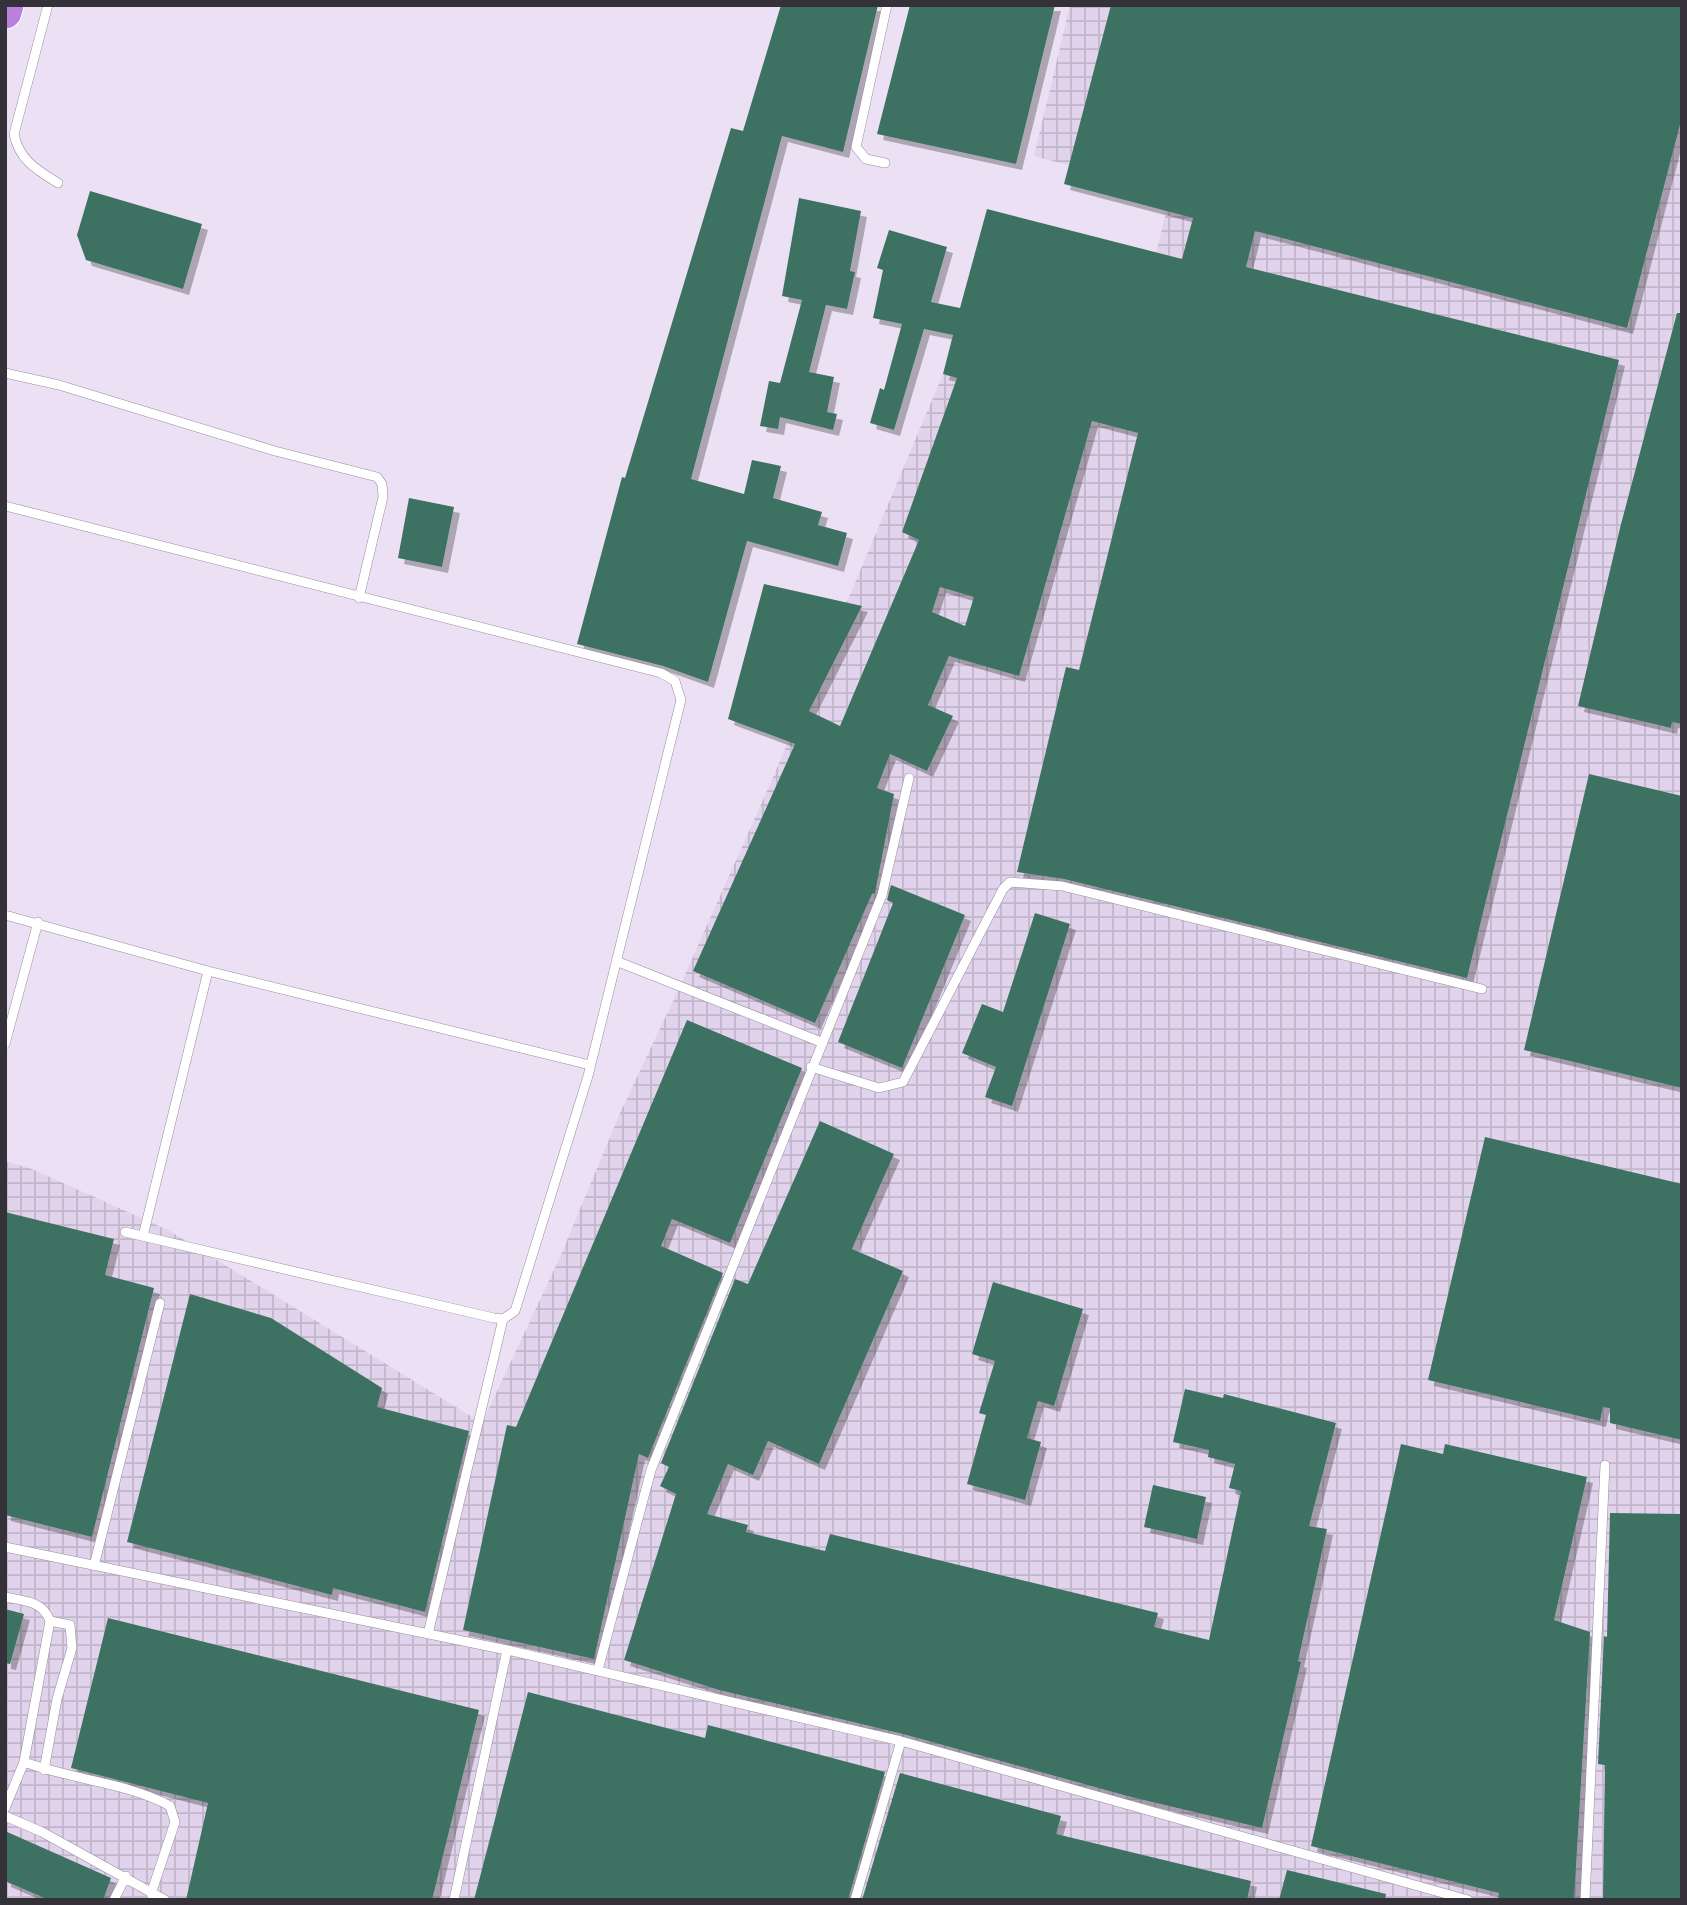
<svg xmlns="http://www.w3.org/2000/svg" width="1687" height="1905" viewBox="0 0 1687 1905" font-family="'DejaVu Sans',sans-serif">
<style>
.industrial{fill:url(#industrial-grid)}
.building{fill:#3e7263;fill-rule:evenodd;filter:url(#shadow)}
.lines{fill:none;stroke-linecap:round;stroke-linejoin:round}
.lane-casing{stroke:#978d9e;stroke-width:10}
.highway-casing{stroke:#fff;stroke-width:35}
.lane{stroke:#fff;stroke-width:9}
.highway{stroke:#bb7fde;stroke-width:33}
</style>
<defs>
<pattern id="industrial-grid" width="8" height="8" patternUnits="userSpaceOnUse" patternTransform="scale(1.75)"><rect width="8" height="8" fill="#e2d3ec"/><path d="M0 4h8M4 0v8" fill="none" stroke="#c2b6cb"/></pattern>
<filter id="shadow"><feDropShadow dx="6" dy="6" stdDeviation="0" flood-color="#0004"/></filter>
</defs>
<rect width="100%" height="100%" fill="#ece1f4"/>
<path class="industrial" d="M1070,5H1682V1900H5V1161L32,1169L168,1230L482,1423L560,1257L620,1113L675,997L774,775L943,374L1116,410L1171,193L1034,156Z"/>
<path class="building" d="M781,5H878L843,152L782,136L691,479L744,494L752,460L781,466L773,498L822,512L818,525L847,533L838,566L747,541L708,682L663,666L577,644L622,477L625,478L731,128L743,131Z
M910,5H1055L1016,164L877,134Z
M1111,5H1682V117L1627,328L1255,231L1246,267L1619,360L1467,978L1064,879L1017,872L1066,667L1079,670L1138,433L1092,421L1019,676L949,656L928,705L953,716L927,771L890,754L877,788L894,794L875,893L872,894L815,1023L693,971L795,744L728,719L764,584L862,606L809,711L840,726L919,540L902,532L957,378L943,374L953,335L924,329L894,430L870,423L880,388L884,390L902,324L873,318L883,270L877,268L889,230L947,247L931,302L960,308L987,209L1182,259L1193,218L1064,184ZM940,587L974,597L965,626L932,612Z
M90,191L202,224L183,289L86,260L77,235Z
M799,198L861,211L850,271L855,272L847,309L826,305L809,372L834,377L827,412L837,414L833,430L780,417L778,429L760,426L769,381L780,383L802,300L782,296Z
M1677,313H1682V724L1672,722L1671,728L1578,706L1620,528Z
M409,498L454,507L442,567L398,558Z
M1589,774L1682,796V1088L1524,1050Z
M891,885L965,915L902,1068L838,1042L893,903L887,900Z
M1035,913L1070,924L1012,1106L985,1097L996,1067L962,1053L982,1004L1003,1012Z
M687,1020L802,1068L730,1243L672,1219L661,1246L723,1273L648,1458L639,1454L594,1659L463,1630L507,1425L516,1427Z
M820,1121L894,1154L852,1249L903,1271L819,1464L768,1441L753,1475L728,1464L707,1514L748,1525L746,1532L825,1551L830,1534L1158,1613L1154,1627L1209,1640L1241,1491L1229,1488L1235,1464L1208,1457L1209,1450L1173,1442L1185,1389L1223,1398L1224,1394L1336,1423L1309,1526L1327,1529L1298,1661L1301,1662L1262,1828L1131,1797L903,1734L719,1690L624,1660L676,1494L660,1486L669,1467L661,1463L735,1279L748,1284Z
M1485,1137L1682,1184V1440L1610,1423V1408L1603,1407L1600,1421L1428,1380Z
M5,1212L114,1239L105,1275L154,1288L92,1537L5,1515Z
M993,1282L1083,1309L1054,1406L1038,1401L1027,1438L1041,1442L1025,1500L967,1484L986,1415L979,1413L995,1361L972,1354Z
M190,1294L271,1318L382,1388L377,1407L469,1431L425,1612L333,1588L332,1595L127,1542Z
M1401,1444L1443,1454L1445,1444L1587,1477L1554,1620L1590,1632L1574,1900H1498L1499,1893L1311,1846Z
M1153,1485L1206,1497L1197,1539L1144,1527Z
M1610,1513L1682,1514V1900L1603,1899L1605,1765L1598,1764L1604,1636L1607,1637Z
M5,1609L24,1614L10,1664L5,1663Z
M108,1618L479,1710L432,1900H186L208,1803L71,1768Z
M528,1692L705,1738L708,1725L885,1772L848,1900H474Z
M900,1773L1061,1816L1056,1834L1251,1881L1247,1900H862Z
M5,1831L111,1878L103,1900H49L5,1881Z
M1287,1870L1386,1894L1385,1900H1279Z"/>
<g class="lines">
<defs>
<path id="lane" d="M48,5L14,134C19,160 37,170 58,183
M885,163L866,159L856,147L887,5
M5,373L59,385L275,451L377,477L382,484L383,497L359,598
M5,506L661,673L675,681L681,700L588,1076L515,1311L503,1319L494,1318L125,1232
M5,915L208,971L590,1065
M616,961L821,1042
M5,1044L38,922
M811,1067L879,1088L903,1082L1003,889L1010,882L1062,886L1482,989
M143,1236L208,971
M5,1547L507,1650L901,1741L1468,1900
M94,1566L160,1303
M5,1597C24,1601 43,1601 50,1621L24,1762L5,1808
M428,1634L503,1319
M598,1670L651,1470L882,895L909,778
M24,1762C70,1779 128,1783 170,1806L175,1822L151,1894
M44,1770L57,1699L72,1648L70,1625L50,1621
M5,1816L42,1832L165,1900
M114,1900L126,1876
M454,1900L507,1650
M855,1900L901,1741
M1585,1900L1605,1465"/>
<path id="highway" d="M5,12L7,5"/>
</defs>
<use href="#lane" class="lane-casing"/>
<use href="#highway" class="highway-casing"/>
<use href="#lane" class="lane"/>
<use href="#highway" class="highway"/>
</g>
<rect width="1687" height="1905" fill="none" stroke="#353138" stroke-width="14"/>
</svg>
